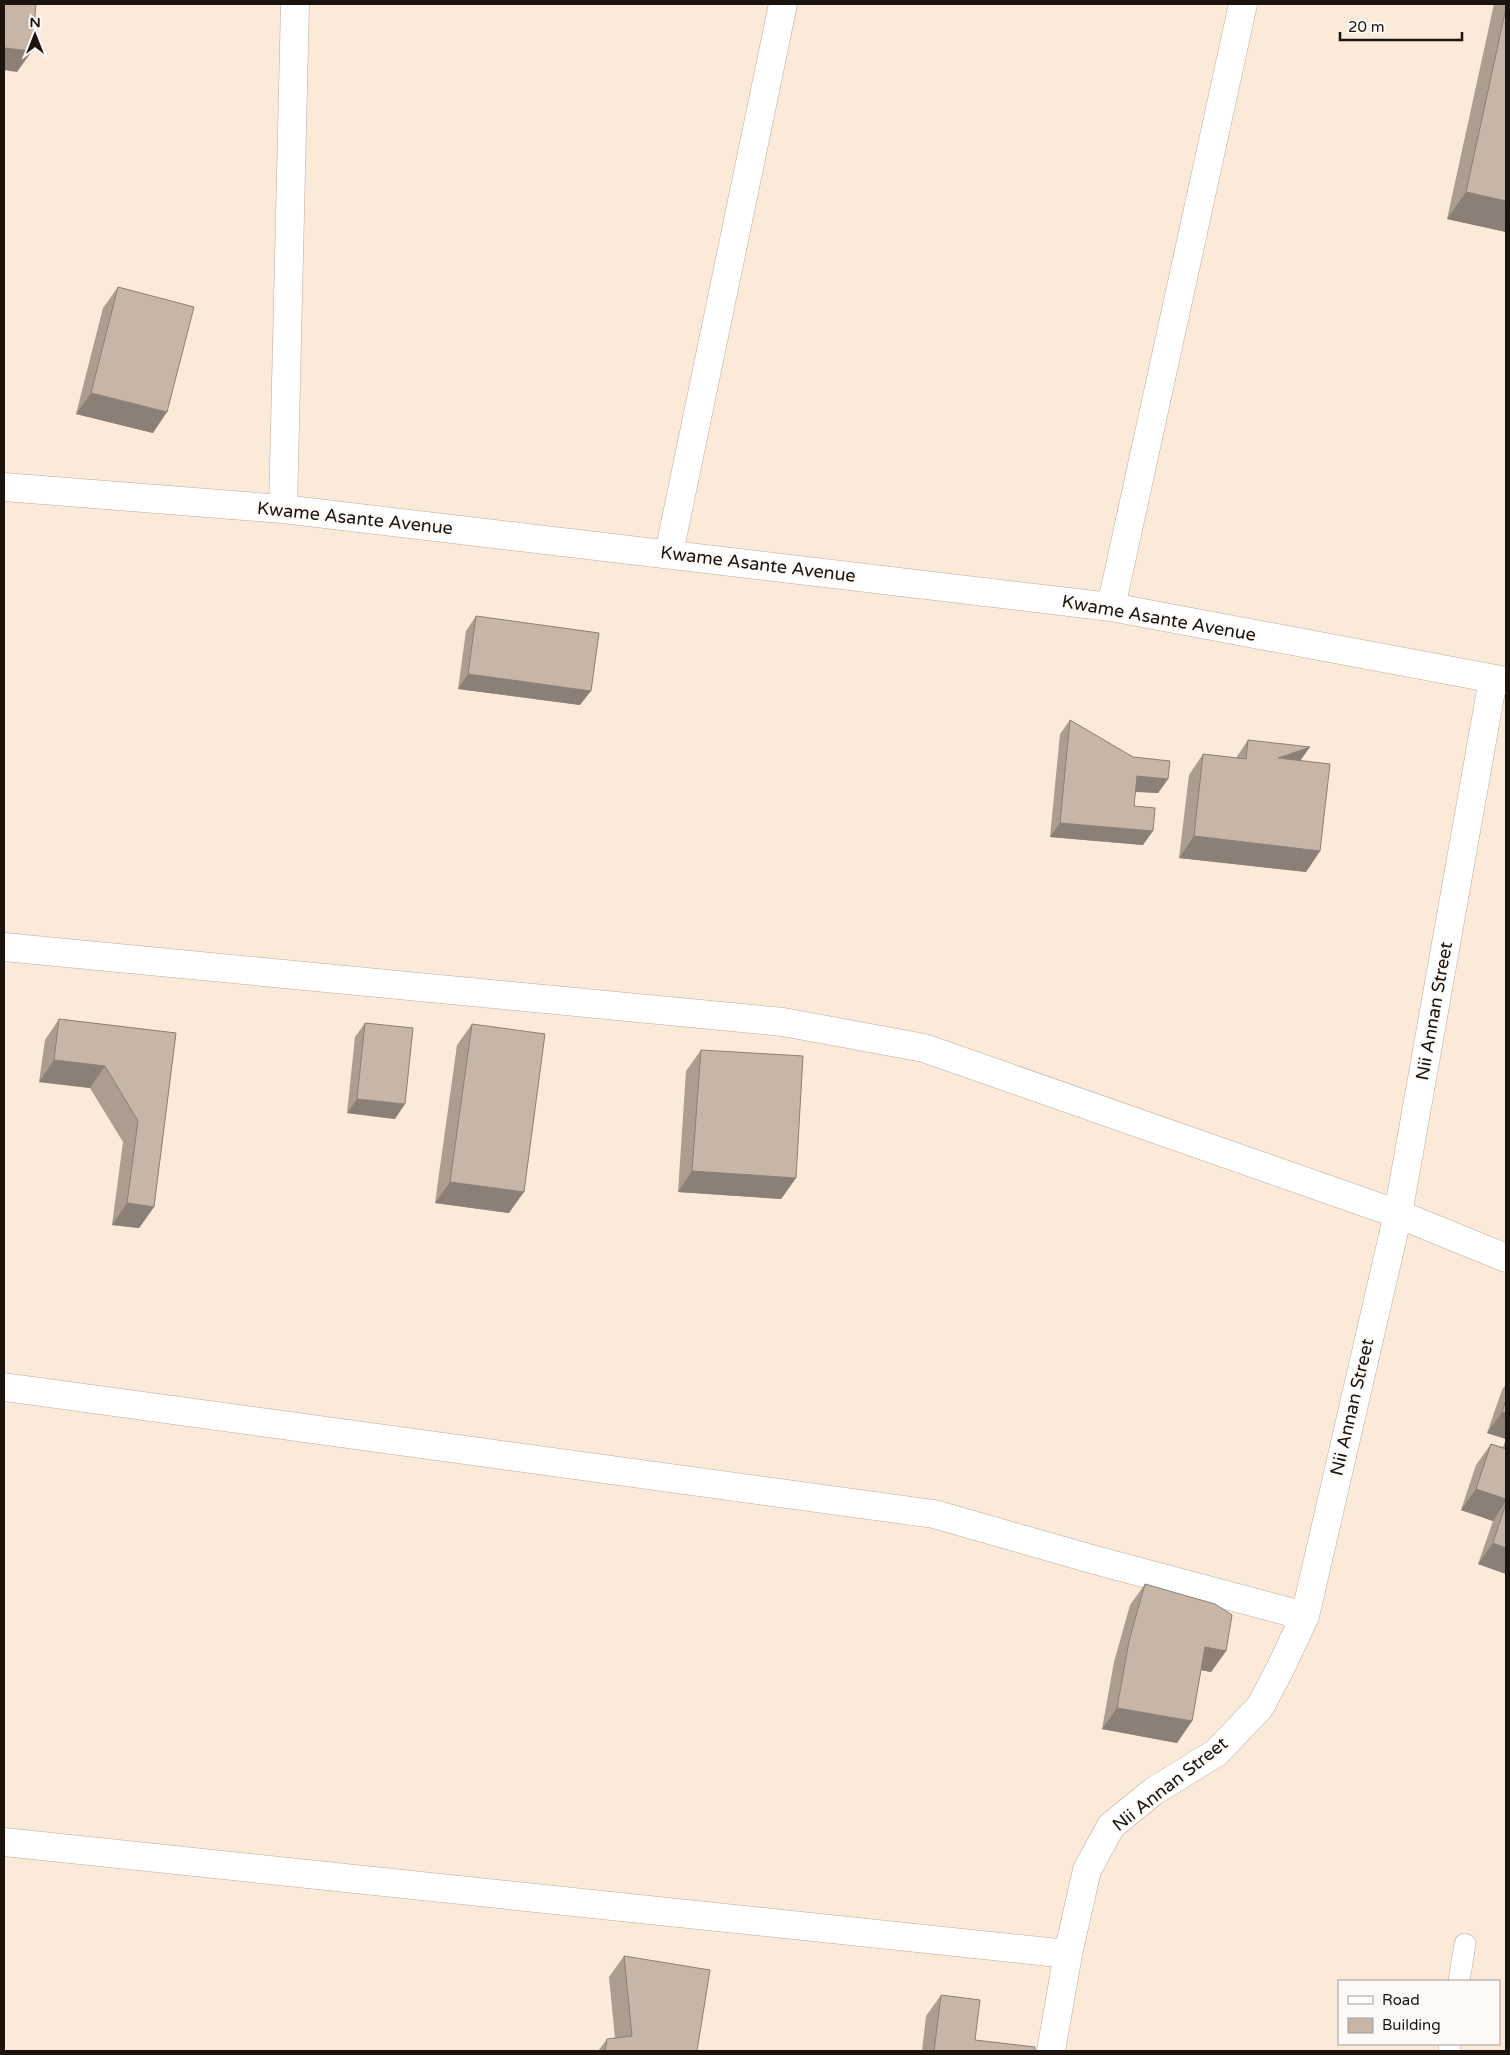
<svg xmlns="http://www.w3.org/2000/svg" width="1510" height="2055" viewBox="0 0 1510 2055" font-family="'Varela Round',sans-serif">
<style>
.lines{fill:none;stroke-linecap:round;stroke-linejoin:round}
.lane-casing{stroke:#bcaa9c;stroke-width:22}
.street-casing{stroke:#bcaa9c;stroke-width:29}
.lane{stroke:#fff;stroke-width:21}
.street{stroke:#fff;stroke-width:28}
.wall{fill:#ab9d90}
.shaded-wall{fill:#8b7f76}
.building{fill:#c7b6a8;stroke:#8b7f76}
.labels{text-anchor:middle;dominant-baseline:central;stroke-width:4;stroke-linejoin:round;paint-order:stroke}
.street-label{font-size:18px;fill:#1a130e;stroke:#fdf9f6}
</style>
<rect width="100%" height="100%" fill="#fbe9da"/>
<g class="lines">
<defs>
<path id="lane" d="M1459,1981L1465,1944
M1449,2051L1450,2044"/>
<path id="street" d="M4,487L283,509L1111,607L1506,681
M283,509L295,4
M669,553L783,4
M1111,607L1243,4
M4,947L783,1022L924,1048L1398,1214L1506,1258
M4,1387L934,1514L1095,1560L1305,1616
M4,1842L1068,1954
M1051,2051L1068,1954L1087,1870L1111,1826L1154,1791L1216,1753L1260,1707L1281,1667L1305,1616L1398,1214L1493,679"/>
</defs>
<use href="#lane" class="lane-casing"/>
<use href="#street" class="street-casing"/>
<use href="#lane" class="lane"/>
<use href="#street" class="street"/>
</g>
<path class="wall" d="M1494,4H1506V232L1447,219Z
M118,287L153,433L76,414L103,308Z
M476,616L580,705L458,689L466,631Z
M1070,720L1168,779L1158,793L1135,792L1134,806L1143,845L1050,837L1060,734Z
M1248,740L1301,760L1320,851L1306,872L1179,858L1189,775L1203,754L1236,758Z
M59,1019L176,1033L154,1207L139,1228L112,1225L123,1142L90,1088L39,1082L45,1040Z
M365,1023L395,1119L347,1113L355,1037Z
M472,1024L509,1213L435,1203L457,1045Z
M701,1050L796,1178L781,1199L678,1192L686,1071Z
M1506,1384V1574L1478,1564L1493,1521L1461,1510L1476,1465L1491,1444L1503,1447L1506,1439L1487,1433L1502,1390Z
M1145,1584L1226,1651L1211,1672L1201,1670L1192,1721L1177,1743L1102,1729L1114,1662L1130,1605Z
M624,1956L697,2051H598L607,2039L615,2038L609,1977Z
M941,1995L975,2040L1035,2051H922L926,2016Z"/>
<path class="shaded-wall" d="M4,48L32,51L17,72L4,70Z
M1466,192L1506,201V232L1447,219Z
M91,393L167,412L153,433L76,414Z
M468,674L591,691L580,705L458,689Z
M1310,747L1295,768L1278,758Z
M1137,776L1168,779L1158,793L1126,791Z
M1060,823L1153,831L1143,845L1050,837Z
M1194,836L1320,851L1306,872L1179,858Z
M54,1060L105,1066L90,1088L39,1082Z
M357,1099L405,1104L395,1119L347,1113Z
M692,1171L796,1178L781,1199L678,1192Z
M450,1182L524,1192L509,1213L435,1203Z
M127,1203L154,1207L139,1228L112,1225Z
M1502,1412L1506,1413V1439L1487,1433Z
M1476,1489L1506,1499V1501L1493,1521L1461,1510Z
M1493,1543L1506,1548V1574L1478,1564Z
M1205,1647L1226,1651L1211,1672L1190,1668Z
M1117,1708L1192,1721L1177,1743L1102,1729Z"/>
<path class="building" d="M4,4H36L32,51L4,48Z
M1506,8V201L1466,192Z
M118,287L194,307L167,412L91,393Z
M476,616L599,633L591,691L468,674Z
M1070,720L1133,757L1170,761L1168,779L1137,776L1134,806L1155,808L1153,831L1060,823Z
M1248,740L1310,747L1278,758L1330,764L1320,851L1194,836L1203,754L1246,759Z
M59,1019L176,1033L154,1207L127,1203L138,1121L105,1066L54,1060Z
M365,1023L413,1028L405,1104L357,1099Z
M472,1024L545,1034L524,1192L450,1182Z
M701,1050L803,1056L796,1178L692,1171Z
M1506,1400V1413L1502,1412Z
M1491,1444L1506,1449V1499L1476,1489Z
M1506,1503V1548L1493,1543Z
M1145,1584L1215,1604L1232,1615L1226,1651L1205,1647L1192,1721L1117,1708L1129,1641Z
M624,1956L710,1970L697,2051H605L607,2039L632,2036Z
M941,1995L980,2000L975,2040L1035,2047V2051H934Z"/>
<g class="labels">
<g class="street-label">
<text transform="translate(355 518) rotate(6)">Kwame Asante Avenue</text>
<text transform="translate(758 564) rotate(7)">Kwame Asante Avenue</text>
<text transform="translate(1159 618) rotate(10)">Kwame Asante Avenue</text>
<text transform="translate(1434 1011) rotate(-80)">Nii Annan Street</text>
<text transform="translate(1352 1407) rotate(-77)">Nii Annan Street</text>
<text transform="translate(1170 1784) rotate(-38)">Nii Annan Street</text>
</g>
</g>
<rect width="1510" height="2055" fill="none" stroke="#1a130e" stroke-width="10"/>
<rect x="1338" y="1980" width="162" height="65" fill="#fdf9f6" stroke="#a29d99"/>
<rect x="1348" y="1996" width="25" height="8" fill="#ffffff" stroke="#a29d99"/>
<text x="1382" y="2005" font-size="15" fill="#1a130e">Road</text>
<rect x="1348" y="2018" width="25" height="15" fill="#c7b6a8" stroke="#a29d99"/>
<text x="1382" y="2030" font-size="15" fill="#1a130e">Building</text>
<g transform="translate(35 35)" stroke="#fdf9f6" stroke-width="4" paint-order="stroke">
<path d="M0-4L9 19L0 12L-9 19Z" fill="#1a130e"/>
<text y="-8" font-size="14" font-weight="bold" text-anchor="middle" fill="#1a130e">N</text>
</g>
<path d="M1340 32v8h122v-8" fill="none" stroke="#1a130e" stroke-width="2.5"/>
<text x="1348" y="32" font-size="15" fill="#1a130e" stroke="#fdf9f6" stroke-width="4" paint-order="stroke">20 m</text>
</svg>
